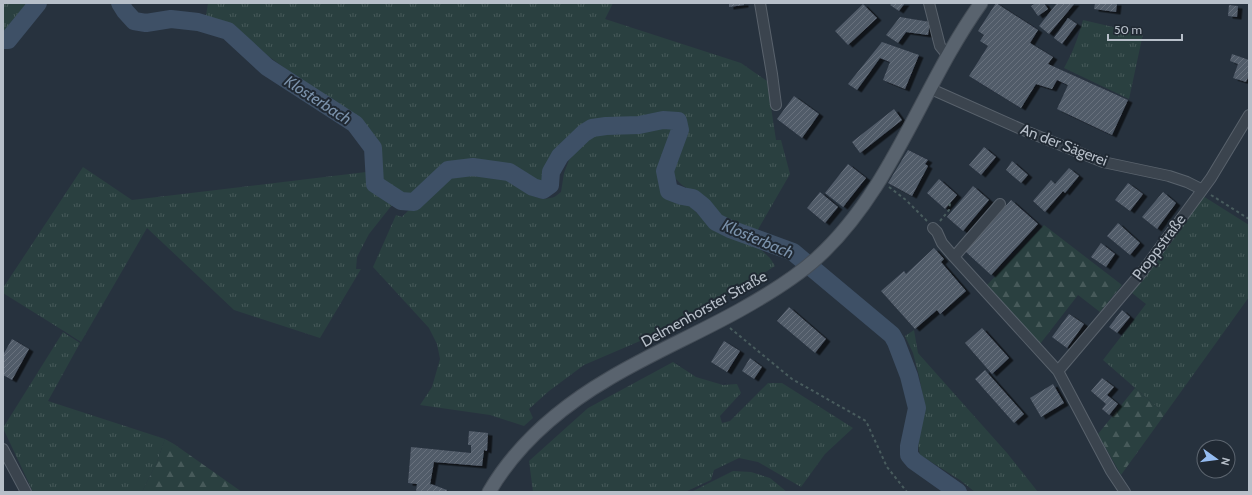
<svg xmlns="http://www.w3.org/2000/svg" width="1252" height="495" viewBox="0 0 1252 495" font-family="Cabin,sans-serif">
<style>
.grass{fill:url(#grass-tufts)}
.forest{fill:url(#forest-firs)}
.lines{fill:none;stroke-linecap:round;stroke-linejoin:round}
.river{stroke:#3e5066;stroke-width:18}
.building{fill:url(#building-hatch);filter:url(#shadow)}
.minor-casing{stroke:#59626c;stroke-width:12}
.major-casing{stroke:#444d57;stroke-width:15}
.path{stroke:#495c5e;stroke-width:2;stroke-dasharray:3 3;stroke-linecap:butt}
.minor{stroke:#3b444e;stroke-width:10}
.major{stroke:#59636e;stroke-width:13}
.labels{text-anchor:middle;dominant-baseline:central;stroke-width:4;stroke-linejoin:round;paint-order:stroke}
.street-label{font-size:15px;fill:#b7bfc9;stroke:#202933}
.water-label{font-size:16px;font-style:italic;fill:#7a91aa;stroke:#202933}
</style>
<defs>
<pattern id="grass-tufts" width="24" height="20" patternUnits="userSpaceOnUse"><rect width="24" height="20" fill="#2a4040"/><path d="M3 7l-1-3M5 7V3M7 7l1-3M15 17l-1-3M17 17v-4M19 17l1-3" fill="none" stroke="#475a5a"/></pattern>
<pattern id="forest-firs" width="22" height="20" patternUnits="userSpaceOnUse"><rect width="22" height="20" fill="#2a4040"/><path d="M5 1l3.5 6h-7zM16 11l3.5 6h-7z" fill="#475a5a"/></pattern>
<pattern id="building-hatch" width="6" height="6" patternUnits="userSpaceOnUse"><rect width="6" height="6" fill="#515b69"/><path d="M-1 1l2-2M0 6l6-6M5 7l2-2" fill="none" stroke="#68717d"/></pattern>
<filter id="shadow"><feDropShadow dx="4.5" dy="2.5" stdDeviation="0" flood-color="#0009"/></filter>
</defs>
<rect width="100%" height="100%" fill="#27323e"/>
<path class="grass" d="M3,3H28L4,34H3Z
M208,3H613L605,19L741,63L767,81L776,140H781L790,174L756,233L741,229L725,220L705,200L682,185L673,176L678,154L685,136V122L676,116L631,121H598L565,144L551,158L548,171V178L541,182L514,170L478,166H450L417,197L405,199L378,183L376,146L359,122L231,29L205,22Z
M1083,20L1143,34L1129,99L1064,68C1073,52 1078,38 1083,20Z
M669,125L672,130L660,159L658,180L662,196L690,206L712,228L739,240L757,246L770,258L775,266L716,303L661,332L584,365L549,391L529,409L533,418L524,426L490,415L420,405L432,387L440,359L437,344L429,328L373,267L396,215L402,217C412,207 434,184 446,179C458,175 488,173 501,177C516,182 533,203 550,198C554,198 557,195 561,192L564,173L569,160L584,143L595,136L612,132H633Z
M83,167L132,200L366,172C369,192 376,194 392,205L369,234L357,257L356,269H361L320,338L234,310L147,228L81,342L67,333L3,293V288Z
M1203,196L1249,225V297L1165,414L1103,360L1146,304L1132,293Z
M914,330L918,353L1007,453L1038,492H975L960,480L920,455L918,445L925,406L919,376L913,353L905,336Z
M63,332L80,343L48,401L165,439L157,462L142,492H33L3,428Z
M673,362L696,377L723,385L737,384L741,393L720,416L722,423L730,421L768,383H782L853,428L825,454L801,487L758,462L739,458L714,470L711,480L685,492H533L529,461L588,408Z
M733,471L751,472L770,478L787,492H691Z"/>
<path class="forest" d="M1044,225L1122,285L1100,312L1078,295L1040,344L987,285Z
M1135,388L1165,414L1121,475L1098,434Z
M165,439L174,444L242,492H142L157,462Z"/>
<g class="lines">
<path class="river" d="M120,3L125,11L134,21L146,23L171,19L198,22L228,31L267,67L355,124L373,148L375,184L401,201L414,202L448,170L473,167L509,172L533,187L543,190L550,185L551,172L560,156L584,133L592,128L606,126L639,125L663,120L678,121L680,130L665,171L669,191L682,196L693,198L703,206L716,222L730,229L793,252L892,335L896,342L909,376L917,408L909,446V455L914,461L958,492
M3,40H8L38,3"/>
</g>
<path class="building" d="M729,3H744V5L729,7Z
M892,3H905L899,11L890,5Z
M996,3L1038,30L1030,43L1053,57L1048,64L1128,100L1112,135L1057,109L1068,85L1057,80L1052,89L1036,84L1021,108L969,76L988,46L980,41L984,35L978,31Z
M1036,3H1044L1048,9L1038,16L1031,6Z
M1057,3H1075L1049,34L1039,26Z
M1095,3H1117L1116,12L1094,9Z
M863,4L877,18L848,45L835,31Z
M1229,5L1238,6L1237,17L1228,16Z
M900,17L930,22L928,35L906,32L898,43L886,35Z
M1068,18L1077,24L1062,44L1054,38Z
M882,42L919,55L905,89L883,80L890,62L880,58L857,90L848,84Z
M1232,54L1249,60V75L1246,82L1233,78L1238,64L1230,61Z
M794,96L819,114L802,138L777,119Z
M894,109L902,120L860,153L852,142Z
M984,147L996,157L981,175L969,165Z
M908,150L928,160L925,164L928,166L912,196L888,183Z
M1012,161L1028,175L1021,183L1006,170Z
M848,164L866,178L843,207L825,193Z
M1069,168L1079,176L1065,193L1063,191L1045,212L1033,201L1051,180L1055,184Z
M939,179L957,195L945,209L927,193Z
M1128,183L1143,194L1130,211L1115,200Z
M973,186L989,200L963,231L947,217Z
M820,192L838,207L825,223L807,208Z
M1163,192L1176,203L1157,229L1142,217Z
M1011,200L1038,224L991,275L965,251Z
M1118,223L1140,243L1130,255L1107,236Z
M1101,243L1115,254L1106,267L1091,257Z
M934,248L944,259L941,262L966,291L940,314L937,310L915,329L881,291L904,271L906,274Z
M789,307L826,339L815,353L777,321Z
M1122,310L1130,317L1117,333L1109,327Z
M1069,314L1084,324L1067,348L1052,337Z
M982,328L1009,358L992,374L965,343Z
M12,339L29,349L12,380L3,375V355Z
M724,341L740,351L727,372L711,362Z
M750,358L762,367L754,379L742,371Z
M985,370L1024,414L1014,423L975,379Z
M1102,378L1114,387L1107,395L1118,404L1109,415L1102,409L1106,404L1091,391Z
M1053,384L1064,403L1041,417L1030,398Z
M469,431L488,433L487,451L484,450L482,466L434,462L430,485L431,484L447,490V492H416L417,484L408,483L411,447L471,453V445H468Z"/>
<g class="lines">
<defs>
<path id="minor" d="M760,3L772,74L776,105
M929,3L940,46L948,56
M931,89L1023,130L1103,162L1169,176L1187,182L1201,189
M933,228L937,232L942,243L954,257L1058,371L1111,471L1125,492
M954,257L1000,204
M1058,371L1142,272L1211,178L1249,115
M3,449L26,492"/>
<path id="major" d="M489,492C517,444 562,406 610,378C652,353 697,334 740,310C767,295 794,279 817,258C893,189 922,85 981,3"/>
</defs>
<use href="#minor" class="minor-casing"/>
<use href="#major" class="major-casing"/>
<path class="path" d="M889,187L906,200L927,221
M1211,195L1249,219
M940,221L949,210L950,203
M730,328L792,379L866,421L887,467L907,492"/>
<use href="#minor" class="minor"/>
<use href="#major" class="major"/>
</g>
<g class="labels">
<g class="street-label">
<text transform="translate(1064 145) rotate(21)">An der Sägerei</text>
<text transform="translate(1159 247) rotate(-53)">Proppstraße</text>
<text transform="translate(704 309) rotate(-29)">Delmenhorster Straße</text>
</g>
<g class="water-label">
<text transform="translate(318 100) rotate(33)">Klosterbach</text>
<text transform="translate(758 239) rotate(23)">Klosterbach</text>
</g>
</g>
<rect width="1252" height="495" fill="none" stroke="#b7bfc9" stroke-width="8"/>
<g transform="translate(1216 459) rotate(104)"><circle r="19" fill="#202933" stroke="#5c656f"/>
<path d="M0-3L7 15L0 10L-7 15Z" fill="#95bcf1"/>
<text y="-6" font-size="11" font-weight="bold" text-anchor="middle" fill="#b7bfc9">N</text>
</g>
<path d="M1108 34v6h74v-6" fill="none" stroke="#b7bfc9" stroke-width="2"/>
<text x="1114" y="34" font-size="12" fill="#b7bfc9" stroke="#202933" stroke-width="3" paint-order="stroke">50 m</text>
</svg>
